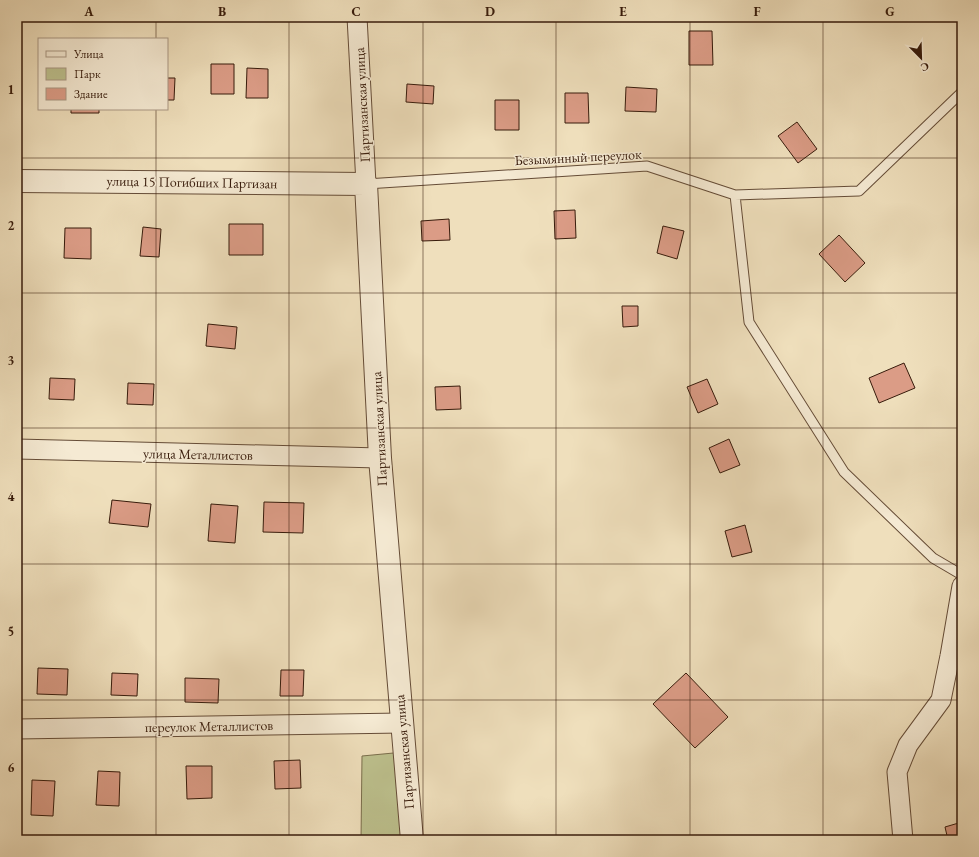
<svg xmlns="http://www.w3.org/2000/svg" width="979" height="857" viewBox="0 0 979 857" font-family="'EB Garamond',serif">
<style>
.green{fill:#bdc18e;stroke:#7a6e4c}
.building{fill:#db9c86;stroke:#371b0b}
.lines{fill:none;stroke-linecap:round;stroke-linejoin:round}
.service-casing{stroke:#654c37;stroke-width:11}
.minor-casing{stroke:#654c37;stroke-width:21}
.tertiary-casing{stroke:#654c37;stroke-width:24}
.service{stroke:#f5ead3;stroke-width:9}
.minor{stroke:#f5ead3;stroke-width:19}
.tertiary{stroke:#f5ead3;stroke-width:22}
.grid{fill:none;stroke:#371b0b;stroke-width:1;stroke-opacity:0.55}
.labels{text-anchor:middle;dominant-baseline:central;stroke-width:3;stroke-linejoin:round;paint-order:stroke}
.street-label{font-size:14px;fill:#371b0b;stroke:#f5ead3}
.neatline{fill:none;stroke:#371b0b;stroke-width:1.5}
.grid-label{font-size:13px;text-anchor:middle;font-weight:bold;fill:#371b0b}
</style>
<rect width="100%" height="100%" fill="#efdfbc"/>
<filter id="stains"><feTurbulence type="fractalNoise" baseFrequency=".005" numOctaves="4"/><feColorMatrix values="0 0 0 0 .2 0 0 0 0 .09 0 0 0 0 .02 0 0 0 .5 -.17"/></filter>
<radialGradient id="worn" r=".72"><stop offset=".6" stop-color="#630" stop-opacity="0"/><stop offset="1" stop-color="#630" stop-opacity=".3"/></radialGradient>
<path class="green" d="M404,752L412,840H361L362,756Z"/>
<path class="building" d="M689,31H712L713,65H689Z
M211,64H234V94H211Z
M247,68L268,69V98H246Z
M167,78H175L174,100H167Z
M407,84L434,86L433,104L406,102Z
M626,87L657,89L656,112L625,111Z
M565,93H588L589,123H565Z
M495,100H519V130H495Z
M71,109H99V113H71Z
M797,122L817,149L798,163L778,136Z
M575,210L576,238L555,239L554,211Z
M449,219L450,240L422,241L421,221Z
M229,224H263V255H229Z
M663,226L684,231L677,259L657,253Z
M143,227L161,229L159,257L140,256Z
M65,228H91V259L64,258Z
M839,235L865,263L845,282L819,254Z
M622,306H638V326L623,327Z
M208,324L237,327L235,349L206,346Z
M904,363L915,388L879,403L869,378Z
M50,378L75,379L74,400L49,399Z
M707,379L718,404L698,413L687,387Z
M128,383L154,384L153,405L127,404Z
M460,386L461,409L436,410L435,387Z
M729,439L740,465L720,473L709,448Z
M112,500L151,504L148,527L109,523Z
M264,502L304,503L303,533L263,532Z
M211,504L238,506L235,543L208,541Z
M745,525L752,552L732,557L725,531Z
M38,668L68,669L67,695L37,694Z
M281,670H304L303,696H280Z
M112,673L138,674L137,696L111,695Z
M686,673L728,717L695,748L653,704Z
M185,678L219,679L218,703L185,702Z
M300,760L301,788L275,789L274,761Z
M186,766H212V798L187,799Z
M98,771L120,772L119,806L96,805Z
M32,780L55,781L53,816L31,815Z
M962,822V840H948L945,827Z"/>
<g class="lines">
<defs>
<path id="service" d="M366,184L647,166L735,195L859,191L962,92
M735,195L749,322L844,472L933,558L962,575"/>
<path id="minor" d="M357,17L366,184
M17,449L380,458
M17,729L402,723
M903,840L897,772L908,745L941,700L950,656L962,586"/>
<path id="tertiary" d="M17,181L366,184L380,458L412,840"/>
</defs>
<use href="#service" class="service-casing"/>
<use href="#minor" class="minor-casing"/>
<use href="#tertiary" class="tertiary-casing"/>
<use href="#service" class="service"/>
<use href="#minor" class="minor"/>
<use href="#tertiary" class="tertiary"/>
</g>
<path class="grid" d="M156,17V39M289,17V840M423,17V840M556,17V840M690,17V840M823,17V840M156,109V840M17,158H962M17,293H962M17,428H962M17,564H962M17,700H962"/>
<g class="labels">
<g class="street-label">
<text transform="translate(362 105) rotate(-93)">Партизанская улица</text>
<text transform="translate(578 157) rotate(-3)">Безымянный переулок</text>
<text transform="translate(192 182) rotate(1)">улица 15 Погибших Партизан</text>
<text transform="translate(379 429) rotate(-93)">Партизанская улица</text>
<text transform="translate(198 454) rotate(1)">улица Металлистов</text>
<text transform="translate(209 726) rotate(-1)">переулок Металлистов</text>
<text transform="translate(404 752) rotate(-95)">Партизанская улица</text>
</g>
</g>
<rect width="979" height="857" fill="none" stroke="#efdfbc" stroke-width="44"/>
<rect x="38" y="38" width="130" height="72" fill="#f5ead3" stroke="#a99783"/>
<rect x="46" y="51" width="20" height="6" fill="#f5ead3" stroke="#a99783"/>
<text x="74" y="58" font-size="12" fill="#371b0b">Улица</text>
<rect x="46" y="68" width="20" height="12" fill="#bdc18e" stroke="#a99783"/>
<text x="74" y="78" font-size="12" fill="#371b0b">Парк</text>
<rect x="46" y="88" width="20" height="12" fill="#db9c86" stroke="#a99783"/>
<text x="74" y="98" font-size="12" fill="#371b0b">Здание</text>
<g transform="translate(921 58) rotate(157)" stroke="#f5ead3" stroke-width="3" paint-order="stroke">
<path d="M0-3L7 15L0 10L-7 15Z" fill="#371b0b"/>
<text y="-6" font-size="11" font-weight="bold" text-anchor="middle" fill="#371b0b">С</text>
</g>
<rect x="22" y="22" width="935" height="813" class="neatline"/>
<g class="grid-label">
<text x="89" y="16">A</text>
<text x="222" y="16">B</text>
<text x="356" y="16">C</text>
<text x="490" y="16">D</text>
<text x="623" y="16">E</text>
<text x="757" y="16">F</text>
<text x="890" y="16">G</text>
<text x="11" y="94">1</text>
<text x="11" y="230">2</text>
<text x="11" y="365">3</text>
<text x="11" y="501">4</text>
<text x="11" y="636">5</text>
<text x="11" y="772">6</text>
</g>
<rect width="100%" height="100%" filter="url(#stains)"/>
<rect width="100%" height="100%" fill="url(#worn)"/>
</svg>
